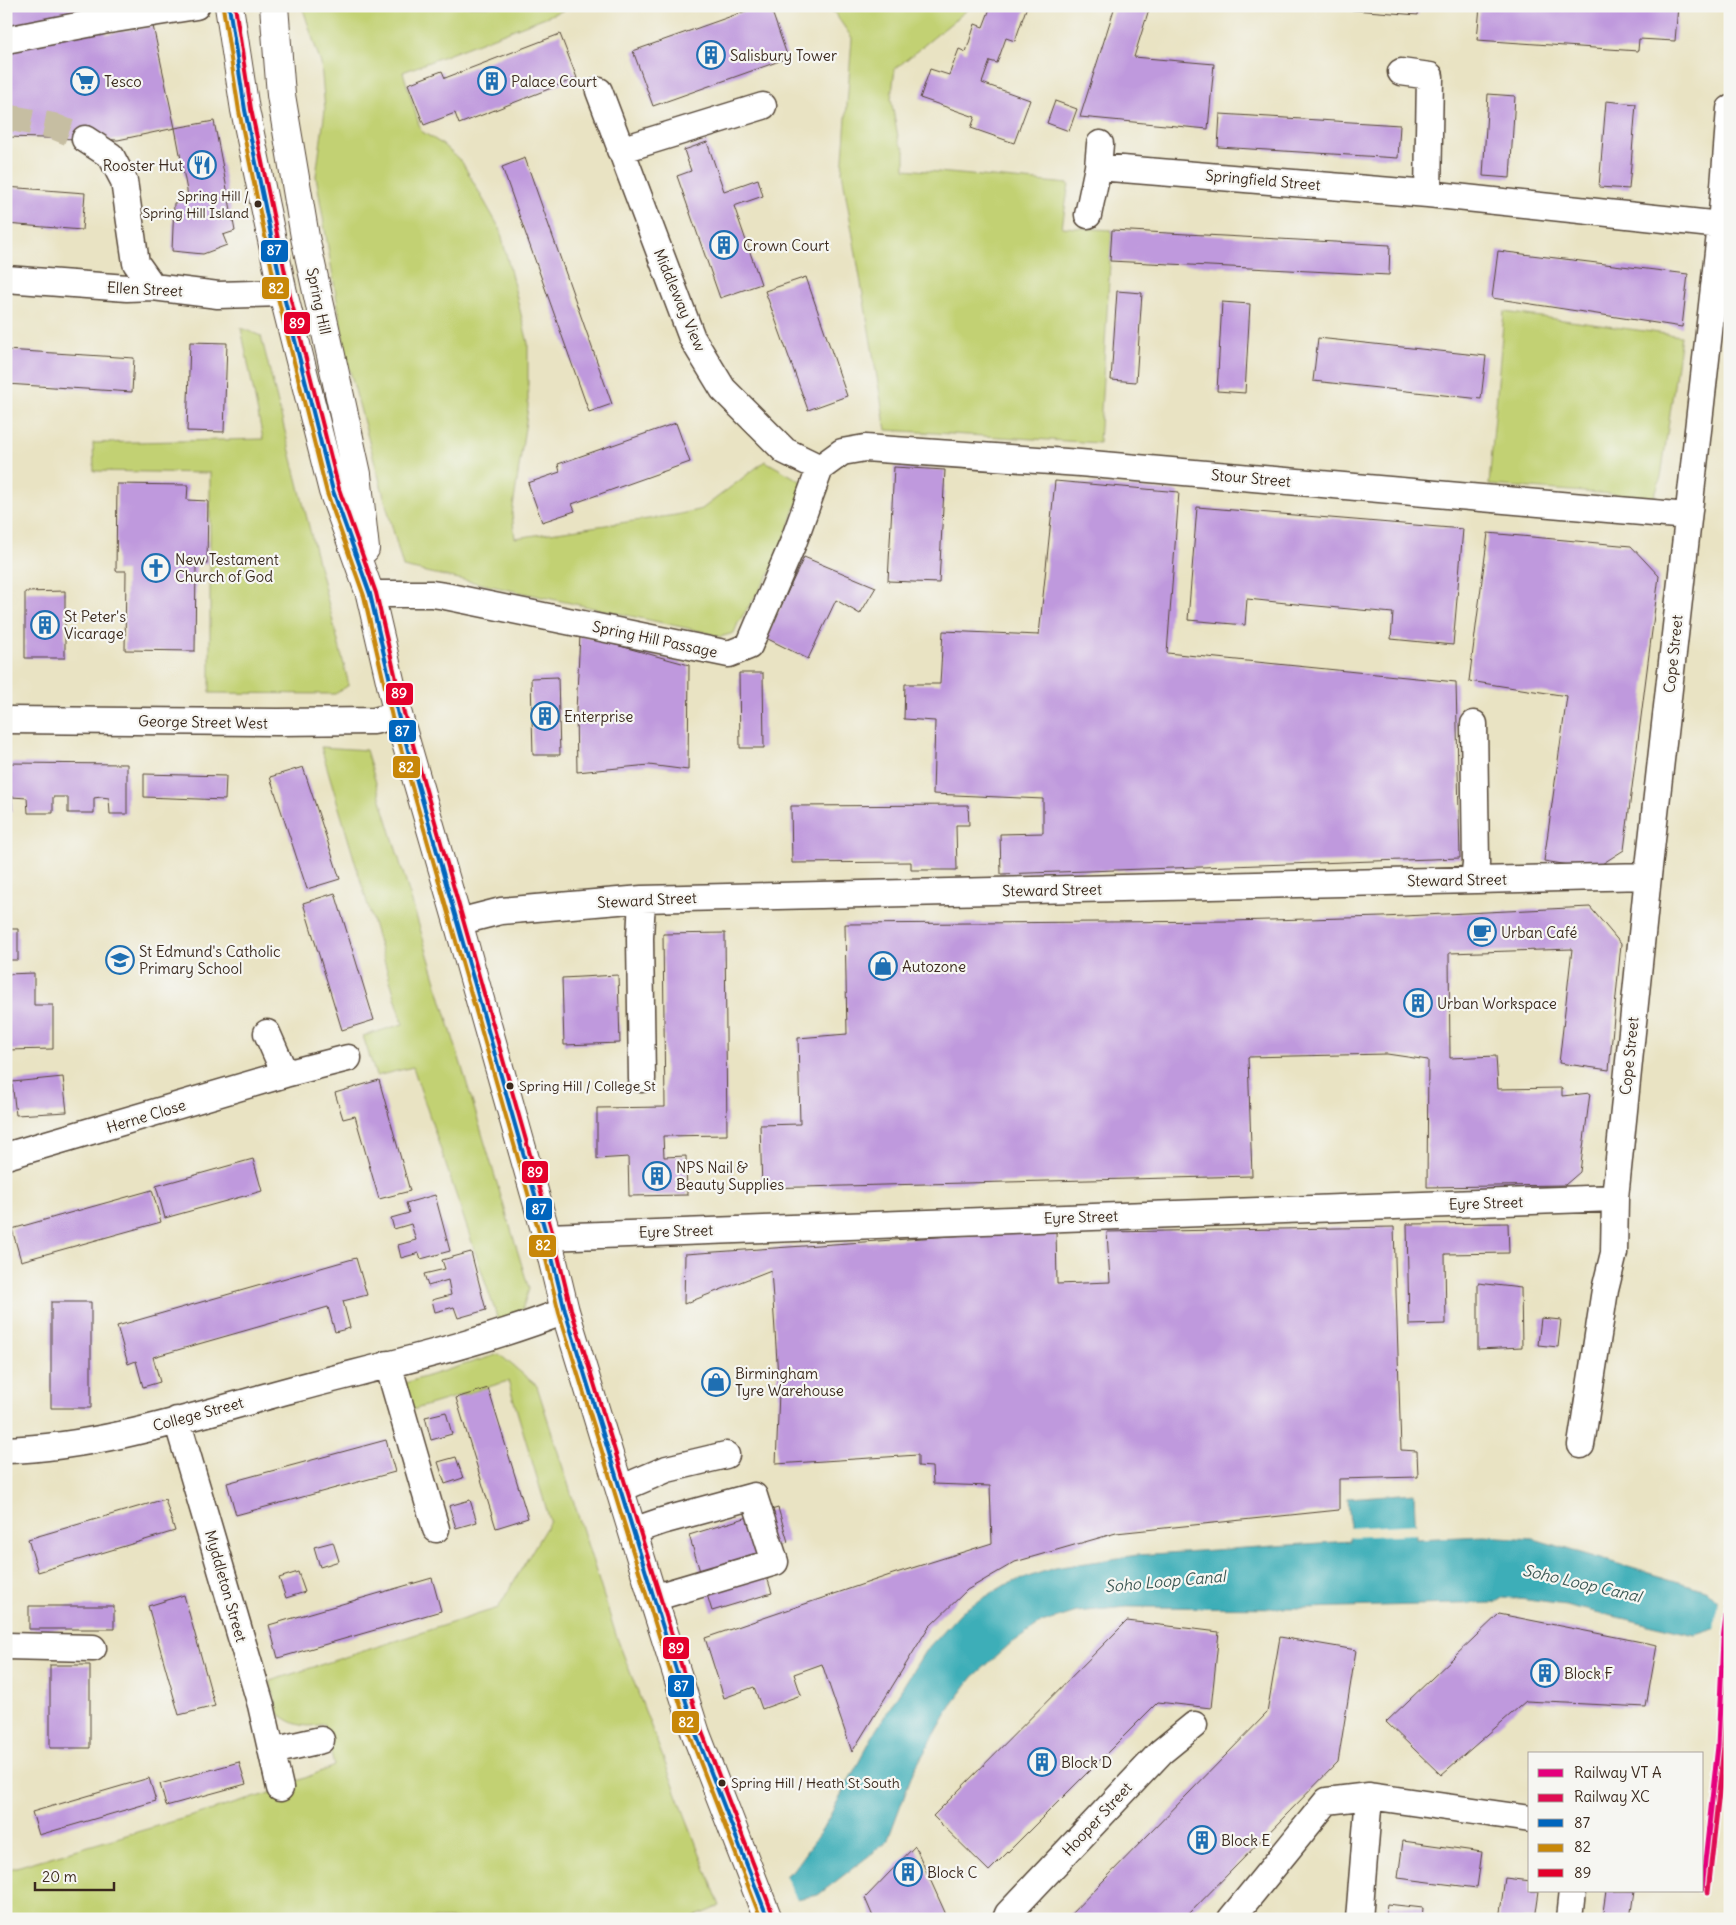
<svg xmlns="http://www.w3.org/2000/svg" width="1736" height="1925" viewBox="0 0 1736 1925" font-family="Delius,sans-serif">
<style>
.green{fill:#c2d173;stroke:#7e7e48}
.water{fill:#3daeb8;stroke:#3c6c6b}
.pier{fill:#e9e3c3}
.building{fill:#bf99dd}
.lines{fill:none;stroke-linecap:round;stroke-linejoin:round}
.minor-tunnel{stroke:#c6bea2;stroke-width:26;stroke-dasharray:26 13;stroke-linecap:butt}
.minor-casing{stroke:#554637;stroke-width:29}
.major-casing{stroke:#554637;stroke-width:30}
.minor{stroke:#fff;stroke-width:26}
.major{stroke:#fff;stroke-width:28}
.bus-1-casing{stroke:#f6f6f2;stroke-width:8}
.bus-2-casing{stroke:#f6f6f2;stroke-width:8}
.bus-3-casing{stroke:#f6f6f2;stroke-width:8}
.bus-1{stroke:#0065bd;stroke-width:4}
.bus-2{stroke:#c88708;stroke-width:4}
.bus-3{stroke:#e4002b;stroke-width:4}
.rail-1-casing{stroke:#f6f6f2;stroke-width:9}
.rail-2-casing{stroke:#f6f6f2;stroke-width:9}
.rail-1{stroke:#e5007d;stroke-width:5}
.rail-2{stroke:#df0d52;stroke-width:5}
.bus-dot{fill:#3b2a1e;stroke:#f6f6f2;stroke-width:2}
.labels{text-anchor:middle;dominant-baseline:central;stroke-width:4.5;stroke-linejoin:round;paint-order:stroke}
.bus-label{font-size:14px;fill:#3b2a1e;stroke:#f6f6f2;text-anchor:start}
.poi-label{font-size:15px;fill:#3b2a1e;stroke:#f6f6f2;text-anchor:start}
.street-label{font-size:15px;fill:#3b2a1e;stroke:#f6f6f2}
.water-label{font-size:16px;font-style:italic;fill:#3c5854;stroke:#f6f6f2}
.line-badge{stroke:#f6f6f2;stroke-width:2}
.badge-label{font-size:14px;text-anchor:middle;font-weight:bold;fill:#fff}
</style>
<rect width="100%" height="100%" fill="#f6f6f2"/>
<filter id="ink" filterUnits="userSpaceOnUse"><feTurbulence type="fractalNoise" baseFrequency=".02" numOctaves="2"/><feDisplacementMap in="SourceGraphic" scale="10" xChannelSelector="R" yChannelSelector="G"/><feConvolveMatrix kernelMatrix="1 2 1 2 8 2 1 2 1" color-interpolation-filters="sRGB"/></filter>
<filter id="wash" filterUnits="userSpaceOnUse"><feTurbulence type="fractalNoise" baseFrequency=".0096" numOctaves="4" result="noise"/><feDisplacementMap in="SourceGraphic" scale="20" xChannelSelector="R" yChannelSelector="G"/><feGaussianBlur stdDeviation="1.12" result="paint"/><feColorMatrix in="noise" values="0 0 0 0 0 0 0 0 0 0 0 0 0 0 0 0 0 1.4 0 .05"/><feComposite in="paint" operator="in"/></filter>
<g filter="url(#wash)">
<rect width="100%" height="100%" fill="#e9e3c3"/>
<path class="green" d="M302,6H574L403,72L421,131L442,144L462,162L500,229L528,343V408L512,514L515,538L676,515L702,509L765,461L804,483L776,564L738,623L734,633L720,637L705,632L403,567L347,360L316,176L325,110L321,64Z
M828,6H972L895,69L891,99L899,142L905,150V169L1069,184L1062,227L1112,230L1099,443L886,430L842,172L852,38L836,15Z
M1504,312L1681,336L1661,477L1654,497L1489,485Z
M241,328L261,336L349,685L335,694L210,693V473L94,471L93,443L263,439Z
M321,747L366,750L529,1289L522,1310L498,1320L413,1067L376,1076L363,1036L403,1024Z
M499,1354L537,1386L617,1638L720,1906L689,1919H6V1870L264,1795L334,1766L324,1724C304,1728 295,1726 279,1714L270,1681L498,1608L550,1521L508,1381L412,1410L405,1383Z"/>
<path class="water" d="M1414,1493L1416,1539L1484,1536L1534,1539L1706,1590L1718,1602L1717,1628L1695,1635L1565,1605L1504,1597L1494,1603L1305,1608L1127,1607L1077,1612L1042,1623L1009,1645L973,1677L951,1706L913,1772L887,1842L818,1895L796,1899L762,1919H723L792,1871L822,1830L876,1730L925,1651L962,1611L1005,1585L1054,1568L1137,1555L1351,1541L1348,1498Z"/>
<path class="pier" d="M1418,1524V1534L1349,1537L1348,1528Z
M1718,1598L1730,1602V1639L1715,1631Z
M784,1874L798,1901L767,1919H723L722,1916Z"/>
<g id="blocks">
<path class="building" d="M6,6H115L101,10L106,34L153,26L175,128L118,140L6,137Z
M760,6H770L788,58L653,106L633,51Z
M991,6H1027L1015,41L1006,38L997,63L990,61L982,83L1030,100L1014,143L971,128L975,117L920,98L930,69L949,75L959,49L966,52L975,24L983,27Z
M1115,6H1150L1134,57L1214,64L1208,129L1080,117Z
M1328,6H1419L1418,15L1328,8Z
M1480,6H1594L1638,9V6H1678L1675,41L1639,39L1638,51L1477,40Z
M560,34L577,78L459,124L455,113L424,125L408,84L442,71L445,78Z
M1488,94L1515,96L1510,178L1483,176Z
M1055,101L1077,109L1069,131L1047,123Z
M1606,101L1636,104L1629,189L1599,187Z
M1220,114L1400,125L1398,158L1218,147Z
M214,121L235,231L223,235L227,245L203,254L172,251L174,203L189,201L175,128Z
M707,142L724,191L758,179L763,196L734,206L761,284L720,298L677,176L691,171L684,150Z
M525,158L612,404L589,412L502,167Z
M6,187L85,193L82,230L6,224Z
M1112,230L1390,245L1389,275L1110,261Z
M1498,251L1688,274L1682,327L1492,298Z
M806,277L847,396L808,410L765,291Z
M1117,291L1142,293L1136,382L1111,380Z
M1222,302L1250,304L1245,393L1217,391Z
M1318,338L1486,356L1481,399L1313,381Z
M190,342L227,343L224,432L187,431Z
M6,350L134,358L132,392L6,384Z
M676,423L690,462L572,504L575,511L542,522L528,483L560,472L558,464Z
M894,467L945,470L939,583L888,581Z
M1055,481L1179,492L1167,653L1456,682L1460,858L1001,874L1000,834L1043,833V799L933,794L935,721L904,719L905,684H940L943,631L1039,635Z
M117,484L188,485L187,500L208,501L207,564H196L195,651L125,650L126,571H116Z
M1197,507L1463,529L1453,645L1391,639L1393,613L1306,605L1247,599L1245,625L1188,620Z
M1488,533L1631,546L1659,576L1624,850L1594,869L1544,861L1567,696L1469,681Z
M804,557L876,587L860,614L836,600L808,659L766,638Z
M65,591V658H25V592Z
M580,635L689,665L688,770L649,765L577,772L576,710Z
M739,673H763L764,748H740Z
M558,677L560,755H533L531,678Z
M6,763L127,764V814H110L109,798L101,797L94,798V813H68V797H53V813H28L27,798L12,797V811H6Z
M303,767L340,879L307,889L270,777Z
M144,774L226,776L225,800L144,797Z
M968,805L969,825H956L957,870H911V862L792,863L791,806Z
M335,893L374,1020L342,1030L303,903Z
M1590,907L1621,944L1609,1070L1559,1063L1572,949L1449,953L1450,1058L1496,1056L1498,1089L1562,1088V1096L1590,1093L1580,1172L1565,1185L1427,1187L1428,1060L1387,1054L1248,1057L1252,1176L762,1188L760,1125L800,1124L798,1038L847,1034L845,924L1231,921L1383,917Z
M6,929H18V960H6Z
M725,933L727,1135L663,1136L664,1157L686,1156L687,1195L629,1196L628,1157L597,1159V1108L665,1107L663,934Z
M34,973V1005H53V1049L6,1050V974Z
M618,975L620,1043L564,1045L562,978Z
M63,1077L67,1112L16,1115L12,1082Z
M379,1080L410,1191L379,1199L355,1116L343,1119L335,1093Z
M253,1159L262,1191L165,1218L156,1186Z
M152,1190L161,1222L21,1261L12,1229Z
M435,1195L450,1251L421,1259L419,1253L401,1258L398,1245L416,1240L411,1224L394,1229L391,1218L409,1213L406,1203Z
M1508,1223L1509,1253L1445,1254L1446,1324L1409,1325L1407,1224Z
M1394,1227L1401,1450L1417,1451L1418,1477L1339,1479V1510L1116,1533L1015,1562L967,1590L928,1628L852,1752L822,1664L794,1674L801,1695L762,1709L754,1687L724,1698L705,1638L893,1574L992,1543L990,1486L933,1484L932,1467L918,1466V1455L776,1464L779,1392L771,1270L684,1304L685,1254L1056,1229L1057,1284L1110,1282L1107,1232Z
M471,1252L486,1310L458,1318L454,1307L435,1312L432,1300L451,1295L448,1280L428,1286L424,1274L445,1269L442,1260Z
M356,1258L367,1295L343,1301L350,1328L335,1332L328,1307L153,1357L160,1382L143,1387L136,1361L128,1364L117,1326Z
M1478,1283L1521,1288L1522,1347L1478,1349Z
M51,1302H91V1408H51Z
M1541,1318L1561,1320L1558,1347L1538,1345Z
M488,1388L528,1518L496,1528L456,1398Z
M446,1412L452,1434L431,1440L425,1417Z
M386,1440L395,1472L236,1515L227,1483Z
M456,1457L463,1478L445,1484L438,1462Z
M165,1499L175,1531L38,1572L28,1539Z
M470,1500L477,1522L456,1528L449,1506Z
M778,1508L788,1542L759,1551L772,1593L712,1611L689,1535Z
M333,1542L339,1561L320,1567L314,1547Z
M298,1572L305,1592L286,1598L279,1578Z
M432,1578L441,1611L278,1658L269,1625Z
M184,1595L215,1706L179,1715L148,1606Z
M29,1606H114V1629H29Z
M1499,1614L1657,1645L1646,1707L1526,1701L1441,1775L1386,1722Z
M1127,1621L1219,1632L1211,1708L1158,1702L989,1871L933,1816Z
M1280,1637L1356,1650L1338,1762L1184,1919H1066L1267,1713Z
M50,1665H90V1748H50Z
M239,1762L246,1784L166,1806L160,1784Z
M149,1778L156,1801L39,1835L32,1812Z
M1403,1841L1482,1852L1477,1888L1398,1878Z
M915,1846L948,1919H874L865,1898Z
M1505,1878L1530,1881V1891H1539L1535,1919H1499Z
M1606,1891H1634L1630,1919H1602Z
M1387,1904L1423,1908L1422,1919H1385Z"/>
</g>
</g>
<g filter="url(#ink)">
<use href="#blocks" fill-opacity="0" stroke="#554637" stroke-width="1"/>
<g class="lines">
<path class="minor-tunnel" d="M6,117L53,126L85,139"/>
<defs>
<path id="minor" d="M6,40L103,21L196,6
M1401,72L1430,76L1428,194
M599,91L692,338L723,389L785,451L820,468
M85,139L111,156L124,181L136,263L153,287
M620,150L763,106
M1098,167L1428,194L1721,225
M1088,215L1098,167L1100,144
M6,279L127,288L153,287L218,295L283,293
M820,468L842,452L865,448L1080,463L1688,516
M370,594H432L445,596L729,654L749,646L793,543L820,468
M6,720L278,722L374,721L398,715
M1474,724L1476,863L1474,880
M642,899L640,938L642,1079
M458,922L501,911L642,899L1648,876
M267,1033L285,1074
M6,1156L285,1074L348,1058
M547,1237L1615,1198
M388,1364L436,1529
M177,1420L261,1705L280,1788
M1581,1445L1605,1290L1614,1253L1615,1198L1648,876L1721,225L1730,109
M6,1450C103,1447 197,1415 290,1390C381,1366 478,1345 565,1311
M620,1489L667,1469L726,1455
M633,1531L662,1521L754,1496L775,1562L653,1598
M6,1646L93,1648
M272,1751L321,1740
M1006,1919L1008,1914L1161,1752L1194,1725
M1231,1919L1327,1801L1369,1796L1530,1819
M1359,1919L1369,1796
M1569,1919L1572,1891"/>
<path id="major" d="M229,6L245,110L283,293L333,491L370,594L398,715L458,922L547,1237L565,1311L653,1598L696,1734L768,1919
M274,6L281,95L305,237L357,474L365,549"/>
</defs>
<use href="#minor" class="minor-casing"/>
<use href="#major" class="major-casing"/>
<use href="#minor" class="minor"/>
<use href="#major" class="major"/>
<defs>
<path id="bus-1" d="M229,6L245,110L283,293L333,491L370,594L398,715L547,1237L565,1311L696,1734L768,1919"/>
<path id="bus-2" d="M223,7L239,111L277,294L327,493L364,596L392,717L541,1239L559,1313L690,1736L761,1919"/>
<path id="bus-3" d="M235,6L251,109L289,292L339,489L376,593L404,713L553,1235L571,1309L702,1732L774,1917"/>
</defs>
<use href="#bus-1" class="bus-1-casing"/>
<use href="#bus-2" class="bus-2-casing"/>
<use href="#bus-3" class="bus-3-casing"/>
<use href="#bus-1" class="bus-1"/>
<use href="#bus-2" class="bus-2"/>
<use href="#bus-3" class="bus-3"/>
<defs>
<path id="rail-1" d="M1702,1889L1718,1746L1723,1640L1730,1588"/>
<path id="rail-2" d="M1708,1892L1724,1747L1730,1637"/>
</defs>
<use href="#rail-1" class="rail-1-casing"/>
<use href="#rail-2" class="rail-2-casing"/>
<use href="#rail-1" class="rail-1"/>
<use href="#rail-2" class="rail-2"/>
</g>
</g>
<defs>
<symbol id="building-ring" viewBox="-11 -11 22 22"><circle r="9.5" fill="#f6f6f2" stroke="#1f6fb2" stroke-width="1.5"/><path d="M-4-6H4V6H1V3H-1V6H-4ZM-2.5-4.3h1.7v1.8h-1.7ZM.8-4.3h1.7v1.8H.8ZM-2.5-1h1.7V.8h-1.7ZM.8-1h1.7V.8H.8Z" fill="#1f6fb2"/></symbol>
<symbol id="supermarket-ring" viewBox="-11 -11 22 22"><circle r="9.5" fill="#f6f6f2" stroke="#1f6fb2" stroke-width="1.5"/><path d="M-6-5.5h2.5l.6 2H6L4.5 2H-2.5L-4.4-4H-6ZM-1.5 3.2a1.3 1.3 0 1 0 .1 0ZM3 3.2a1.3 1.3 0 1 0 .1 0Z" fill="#1f6fb2"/></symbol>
<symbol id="restaurant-ring" viewBox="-11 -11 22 22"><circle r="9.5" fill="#f6f6f2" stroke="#1f6fb2" stroke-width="1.5"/><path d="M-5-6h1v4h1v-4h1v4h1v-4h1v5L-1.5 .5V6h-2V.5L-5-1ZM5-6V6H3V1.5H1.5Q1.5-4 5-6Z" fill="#1f6fb2"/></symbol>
<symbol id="church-ring" viewBox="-11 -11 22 22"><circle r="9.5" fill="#f6f6f2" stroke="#1f6fb2" stroke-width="1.5"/><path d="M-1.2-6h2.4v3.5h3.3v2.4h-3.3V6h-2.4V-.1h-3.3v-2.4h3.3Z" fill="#1f6fb2"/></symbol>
<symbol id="cafe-ring" viewBox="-11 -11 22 22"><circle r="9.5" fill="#f6f6f2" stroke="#1f6fb2" stroke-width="1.5"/><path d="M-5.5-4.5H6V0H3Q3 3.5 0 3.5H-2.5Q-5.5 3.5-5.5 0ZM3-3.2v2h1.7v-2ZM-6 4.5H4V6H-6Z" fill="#1f6fb2"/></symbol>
<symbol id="school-ring" viewBox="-11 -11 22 22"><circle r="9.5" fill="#f6f6f2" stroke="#1f6fb2" stroke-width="1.5"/><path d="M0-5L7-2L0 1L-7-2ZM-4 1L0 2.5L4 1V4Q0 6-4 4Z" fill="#1f6fb2"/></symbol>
<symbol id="shop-ring" viewBox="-11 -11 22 22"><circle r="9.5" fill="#f6f6f2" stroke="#1f6fb2" stroke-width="1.5"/><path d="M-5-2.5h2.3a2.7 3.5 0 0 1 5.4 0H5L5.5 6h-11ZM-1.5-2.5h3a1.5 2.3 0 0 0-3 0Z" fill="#1f6fb2"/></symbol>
</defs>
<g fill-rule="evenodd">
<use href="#building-ring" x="695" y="39" width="32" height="32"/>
<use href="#supermarket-ring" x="69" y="65" width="32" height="32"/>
<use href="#building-ring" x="476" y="65" width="32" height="32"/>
<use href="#restaurant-ring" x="186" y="149" width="32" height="32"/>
<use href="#building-ring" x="708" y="229" width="32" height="32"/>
<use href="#church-ring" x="140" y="552" width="32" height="32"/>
<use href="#building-ring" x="29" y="609" width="32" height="32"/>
<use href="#building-ring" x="529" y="700" width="32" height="32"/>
<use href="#cafe-ring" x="1466" y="916" width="32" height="32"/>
<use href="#school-ring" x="104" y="944" width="32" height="32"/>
<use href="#shop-ring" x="867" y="950" width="32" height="32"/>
<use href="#building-ring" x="1402" y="987" width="32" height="32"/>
<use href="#building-ring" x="641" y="1160" width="32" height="32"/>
<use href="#shop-ring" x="700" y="1366" width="32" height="32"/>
<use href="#building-ring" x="1529" y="1657" width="32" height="32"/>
<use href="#building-ring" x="1026" y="1746" width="32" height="32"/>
<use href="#building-ring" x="1186" y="1824" width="32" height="32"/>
<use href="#building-ring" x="892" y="1856" width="32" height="32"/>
</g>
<g class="bus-dot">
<circle cx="258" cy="204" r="4.5"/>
<circle cx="510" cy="1086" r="4.5"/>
<circle cx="722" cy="1783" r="4.5"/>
</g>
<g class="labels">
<g class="bus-label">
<text x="249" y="196" text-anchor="end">Spring Hill /<tspan x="249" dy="17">Spring Hill Island</tspan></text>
<text x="519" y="1086">Spring Hill / College St</text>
<text x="731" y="1783">Spring Hill / Heath St South</text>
</g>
<g class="poi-label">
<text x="730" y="55">Salisbury Tower</text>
<text x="104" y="81">Tesco</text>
<text x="511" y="81">Palace Court</text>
<text x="183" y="165" text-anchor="end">Rooster Hut</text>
<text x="743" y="245">Crown Court</text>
<text x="175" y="559">New Testament<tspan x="175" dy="17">Church of God</tspan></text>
<text x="64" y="616">St Peter's<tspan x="64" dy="17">Vicarage</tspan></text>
<text x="564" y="716">Enterprise</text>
<text x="1501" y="932">Urban Café</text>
<text x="139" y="951">St Edmund's Catholic<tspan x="139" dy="17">Primary School</tspan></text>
<text x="902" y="966">Autozone</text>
<text x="1437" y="1003">Urban Workspace</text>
<text x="676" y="1167">NPS Nail &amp;<tspan x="676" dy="17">Beauty Supplies</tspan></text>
<text x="735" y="1373">Birmingham<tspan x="735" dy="17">Tyre Warehouse</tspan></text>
<text x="1564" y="1673">Block F</text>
<text x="1061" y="1762">Block D</text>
<text x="1221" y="1840">Block E</text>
<text x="927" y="1872">Block C</text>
</g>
<g class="street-label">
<text transform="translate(1263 180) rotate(5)">Springfield Street</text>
<text transform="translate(145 289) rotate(3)">Ellen Street</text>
<text transform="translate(680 300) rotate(67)">Middleway View</text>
<text transform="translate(319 301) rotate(78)">Spring Hill</text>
<text transform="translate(1251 478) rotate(5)">Stour Street</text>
<text transform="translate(655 639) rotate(12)">Spring Hill Passage</text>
<text transform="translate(1673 654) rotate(-84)">Cope Street</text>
<text transform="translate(203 722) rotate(1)">George Street West</text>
<text transform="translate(1457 880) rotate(-1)">Steward Street</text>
<text transform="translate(1052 890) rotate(-1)">Steward Street</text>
<text transform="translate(647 900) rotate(-3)">Steward Street</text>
<text transform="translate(1629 1056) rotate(-84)">Cope Street</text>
<text transform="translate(146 1116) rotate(-17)">Herne Close</text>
<text transform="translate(1486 1203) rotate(-2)">Eyre Street</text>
<text transform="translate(1081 1217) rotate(-2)">Eyre Street</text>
<text transform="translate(676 1231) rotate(-2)">Eyre Street</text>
<text transform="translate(198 1414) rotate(-15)">College Street</text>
<text transform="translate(226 1586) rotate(74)">Myddleton Street</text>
<text transform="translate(1097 1819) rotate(-47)">Hooper Street</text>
</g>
<g class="water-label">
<text transform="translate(1165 1581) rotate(-5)">Soho Loop Canal</text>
<text transform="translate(1582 1583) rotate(13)">Soho Loop Canal</text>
</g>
</g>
<g class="line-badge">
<rect x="260" y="239" width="29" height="24" rx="5" fill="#0065bd"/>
<rect x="261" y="276" width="29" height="24" rx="5" fill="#c88708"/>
<rect x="283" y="311" width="28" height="24" rx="5" fill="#e4002b"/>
<rect x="385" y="682" width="29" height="24" rx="5" fill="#e4002b"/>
<rect x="388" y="719" width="29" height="24" rx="5" fill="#0065bd"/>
<rect x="392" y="755" width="29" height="24" rx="5" fill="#c88708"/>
<rect x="521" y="1160" width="28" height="24" rx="5" fill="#e4002b"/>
<rect x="525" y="1197" width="28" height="24" rx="5" fill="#0065bd"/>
<rect x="528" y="1234" width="29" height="24" rx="5" fill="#c88708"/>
<rect x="662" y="1636" width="28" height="24" rx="5" fill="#e4002b"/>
<rect x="667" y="1674" width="28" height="24" rx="5" fill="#0065bd"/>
<rect x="671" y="1710" width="29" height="24" rx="5" fill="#c88708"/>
</g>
<g class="badge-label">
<text x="274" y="255">87</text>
<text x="276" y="293">82</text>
<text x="297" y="328">89</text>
<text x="399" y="698">89</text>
<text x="402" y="736">87</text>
<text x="406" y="772">82</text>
<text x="535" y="1177">89</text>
<text x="539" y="1214">87</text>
<text x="543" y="1250">82</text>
<text x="676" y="1653">89</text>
<text x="681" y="1691">87</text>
<text x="686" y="1727">82</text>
</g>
<rect width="1736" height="1925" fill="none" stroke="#f6f6f2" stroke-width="25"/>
<rect x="1528" y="1752" width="175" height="140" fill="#f6f6f2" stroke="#aba49d"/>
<rect x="1538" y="1769" width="25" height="8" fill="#e5007d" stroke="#aba49d"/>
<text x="1574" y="1778" font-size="15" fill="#3b2a1e">Railway VT A</text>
<rect x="1538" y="1794" width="25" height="8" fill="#df0d52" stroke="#aba49d"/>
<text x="1574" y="1802" font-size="15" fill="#3b2a1e">Railway XC</text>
<rect x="1538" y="1819" width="25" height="8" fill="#0065bd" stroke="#aba49d"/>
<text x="1574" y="1828" font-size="15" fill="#3b2a1e">87</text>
<rect x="1538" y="1844" width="25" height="8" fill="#c88708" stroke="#aba49d"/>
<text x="1574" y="1852" font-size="15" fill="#3b2a1e">82</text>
<rect x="1538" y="1869" width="25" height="8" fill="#e4002b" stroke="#aba49d"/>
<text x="1574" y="1878" font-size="15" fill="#3b2a1e">89</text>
<path d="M35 1882v8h79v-8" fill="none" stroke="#3b2a1e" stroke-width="2.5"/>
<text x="42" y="1882" font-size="15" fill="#3b2a1e" stroke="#f6f6f2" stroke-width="4" paint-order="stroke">20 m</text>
</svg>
